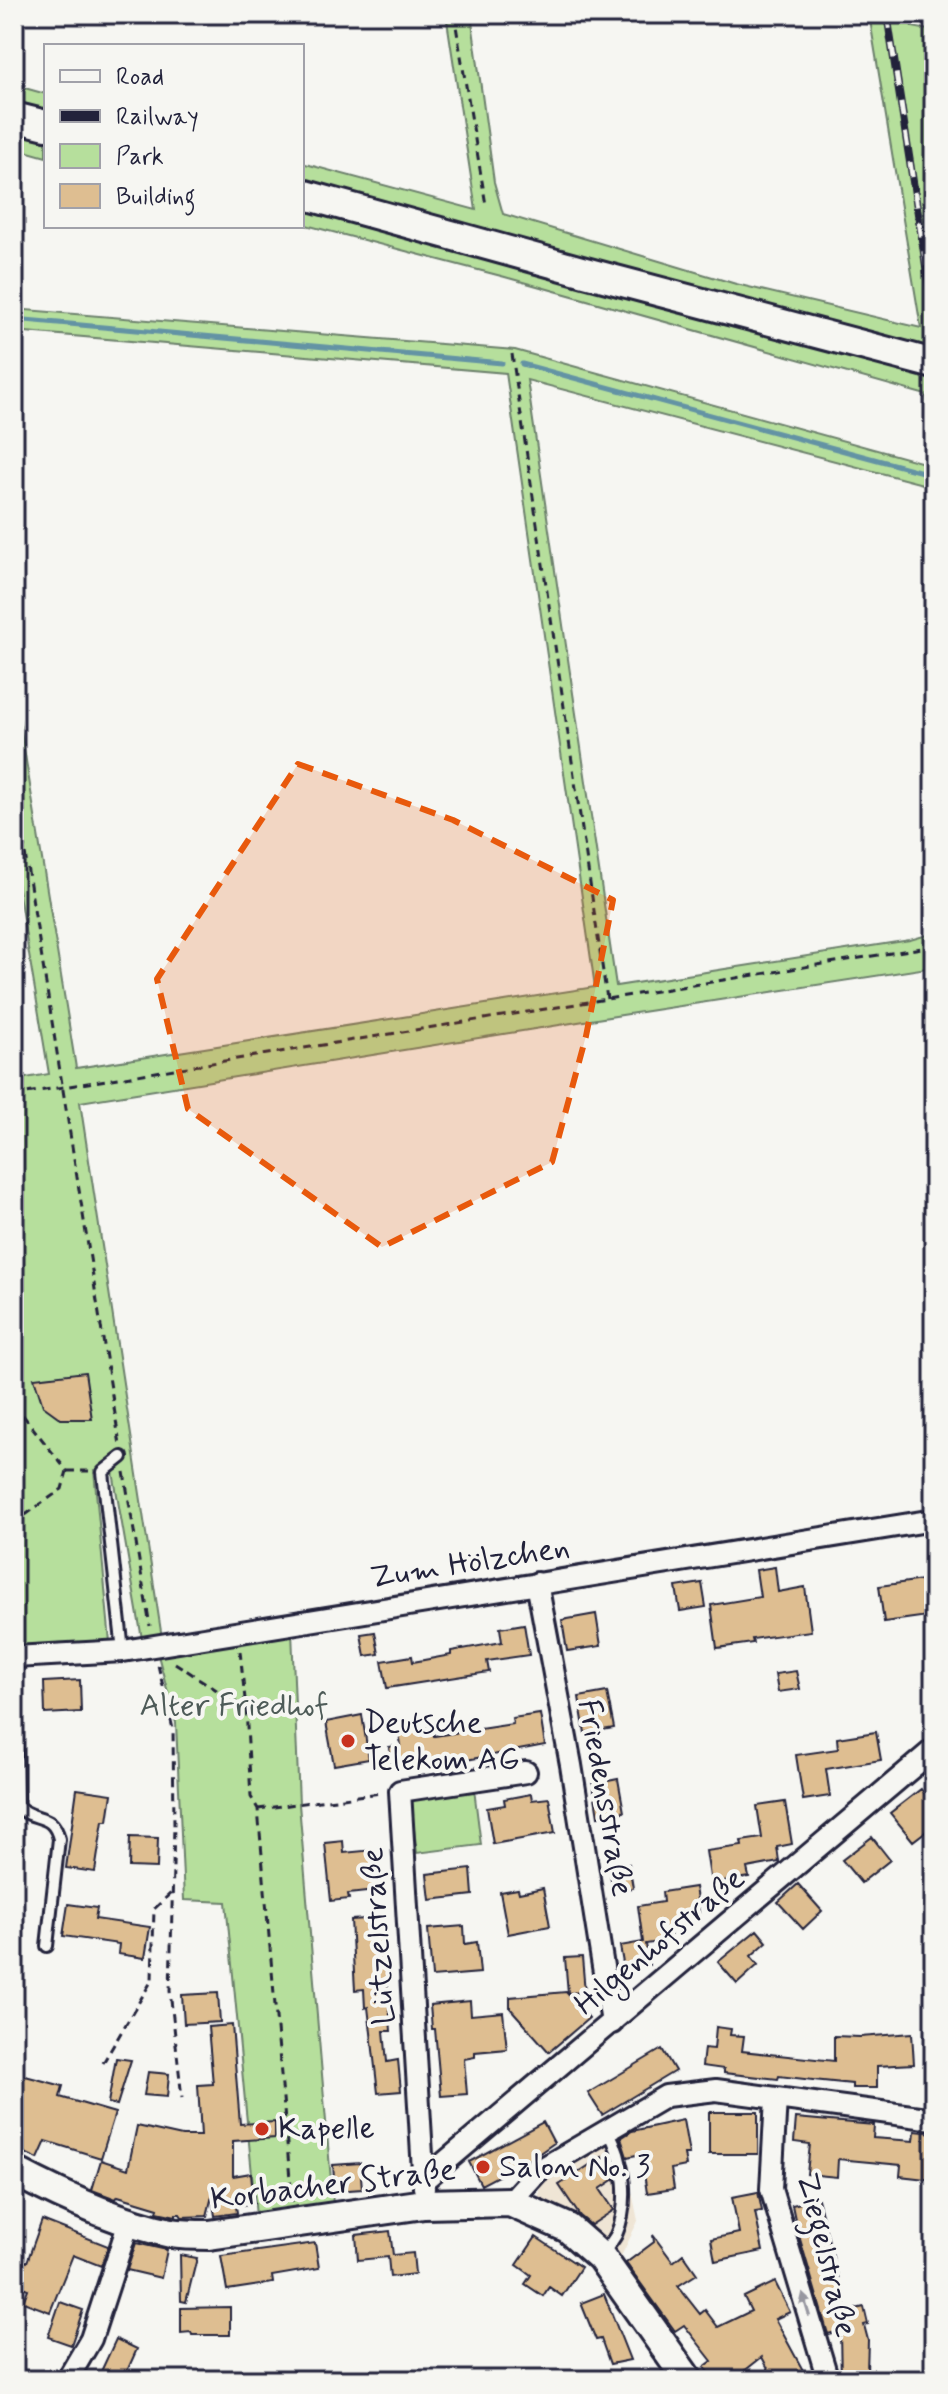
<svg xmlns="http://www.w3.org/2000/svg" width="948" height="2394" viewBox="0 0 948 2394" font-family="Mynerve,sans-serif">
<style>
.built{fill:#efe5d5}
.green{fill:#b6df9c;stroke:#6c806c;stroke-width:2}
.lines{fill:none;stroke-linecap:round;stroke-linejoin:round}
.stream{stroke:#6393a4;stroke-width:5}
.building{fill:#debe91;stroke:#22223b;stroke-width:2}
.lane-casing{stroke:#22223b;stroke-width:16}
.street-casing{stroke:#22223b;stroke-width:26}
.secondary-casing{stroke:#22223b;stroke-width:34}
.path{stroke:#22223b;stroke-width:3;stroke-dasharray:8 6;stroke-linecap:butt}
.lane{stroke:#f6f6f2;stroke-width:10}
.street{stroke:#f6f6f2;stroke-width:20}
.secondary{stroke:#f6f6f2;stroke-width:28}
.rail-casing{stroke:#22223b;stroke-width:8}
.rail{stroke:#f6f6f2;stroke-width:5;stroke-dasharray:15;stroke-linecap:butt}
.oneway{fill:#9797a0}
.marked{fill:#e8590c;fill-opacity:0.2;stroke:#e8590c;stroke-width:6;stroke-dasharray:16 10;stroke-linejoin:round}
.poi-dot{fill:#c8321e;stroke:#f6f6f2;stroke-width:3}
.labels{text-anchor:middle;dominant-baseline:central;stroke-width:8;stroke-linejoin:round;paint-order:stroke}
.street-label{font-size:32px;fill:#22223b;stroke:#f6f6f2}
.park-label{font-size:32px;fill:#4e5b58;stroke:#f6f6f2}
.poi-label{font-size:32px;fill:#22223b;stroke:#f6f6f2;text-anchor:start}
</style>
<rect width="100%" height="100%" fill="#f6f6f2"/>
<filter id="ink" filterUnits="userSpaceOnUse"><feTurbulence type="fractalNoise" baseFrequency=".0125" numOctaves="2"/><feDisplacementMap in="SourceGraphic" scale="16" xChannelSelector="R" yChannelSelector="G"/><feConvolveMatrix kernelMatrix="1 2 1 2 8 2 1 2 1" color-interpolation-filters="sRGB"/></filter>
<g filter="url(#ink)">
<path class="built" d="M616,2136L629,2177L638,2221L616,2267L539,2197L540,2179Z"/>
<path class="green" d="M446,14H471L494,182L503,214L736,284L921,328L869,14H909L912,27L934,31V487L527,380L616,986L910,940L934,933V967L609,1017L80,1102L162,1638L142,1639L113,1472L94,1470L110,1642L14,1646V1080L49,1074L14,865V687L76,1068L595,987L506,373L14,331V309L515,350L931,465L926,395L505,277L302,224V163L476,210Z
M14,85L46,94V157L14,148Z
M292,1631L299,1804L333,2204L256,2216L226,1902L184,1900L176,1723L158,1655Z
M474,1789L481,1845L417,1853L410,1797Z"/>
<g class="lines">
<path class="stream" d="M14,319L502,363
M522,364L926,473"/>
</g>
<path class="building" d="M85,1372L92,1419H61L43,1406L34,1378Z
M775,1567L778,1592L805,1587L811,1631L752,1639L753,1643L717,1648L711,1605L760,1597L756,1570Z
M923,1580L928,1616L884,1622L879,1586Z
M702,1583L706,1607L680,1611L676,1587Z
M596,1614L601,1646L567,1651L562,1620Z
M524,1624L529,1655L487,1661L489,1672L387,1688L382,1661L412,1656L413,1662L451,1655V1651L502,1642L500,1628Z
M375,1632L379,1654L365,1656L361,1634Z
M796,1671L800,1689L778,1692L775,1674Z
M80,1680L81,1712L45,1714L44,1682Z
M607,1692L614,1728L585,1733L579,1697Z
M540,1714L545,1745L461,1761L460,1755L404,1765V1761L391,1763L389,1747L401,1745L399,1733L432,1727L434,1736L513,1724L512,1718Z
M362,1715L369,1759L334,1765L326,1722Z
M876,1732L881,1760L826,1769L830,1796L803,1800L796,1755L838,1749L837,1738Z
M618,1779L624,1812L598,1816L593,1784Z
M77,1789L112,1794L108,1821H103L95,1872L66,1868Z
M921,1789L934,1806V1825L913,1841L890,1813Z
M531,1794L532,1800L549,1798L555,1833L493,1844L487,1808L505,1805L504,1799Z
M785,1802L792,1844L777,1847L779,1862L747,1868L749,1877L711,1883L706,1851L742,1846L741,1841L762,1838L757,1806Z
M130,1837L158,1838L157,1868L129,1867Z
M872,1837L890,1860L861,1883L842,1860Z
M343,1841L344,1853L374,1850L376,1872L382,1871L384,1890L348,1894L349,1899L331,1901L325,1843Z
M629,1864L633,1888L613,1891L609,1867Z
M471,1869L473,1895L430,1900L427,1874Z
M798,1884L822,1911L803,1929L778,1902Z
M695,1887L700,1919L669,1924L671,1940L646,1944L649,1965L624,1969L620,1946L643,1942L638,1906L663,1902L662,1892Z
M543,1888L550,1926L508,1934L500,1892L518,1889L519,1893Z
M68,1904L97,1908L95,1919L150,1927L145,1958L118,1954L119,1944L63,1936Z
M383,1918L391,2031H384L387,2062L398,2060L401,2091L378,2093L368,2007L365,2008L364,1989L355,1990L351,1920Z
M464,1926L465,1944L477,1942L480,1973L432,1977L428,1929Z
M757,1930L767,1942L751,1956L758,1965L737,1984L718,1962Z
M582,1957L585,1992L568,1993L565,1958Z
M566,1992L589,2018L549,2052L510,2008V1997Z
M218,1993L220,2022L184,2024L182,1995Z
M470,2001L471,2015L503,2012L507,2049L475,2052V2057L464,2059L467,2094L441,2096L435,2029H432L430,2005Z
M232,2025L240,2124L275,2122V2138L233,2141V2176L251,2173L254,2203L236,2206L237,2213L215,2216L212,2196L207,2216L182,2217L180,2214H176V2216L157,2212L158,2208L118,2196L116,2199L92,2190L101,2160L128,2169L137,2126L182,2136H201L198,2085L213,2084L208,2027Z
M716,2027L731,2029L730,2035L744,2036L742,2051L834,2061V2036L860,2037L912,2033L914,2064L877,2066V2088H852V2084L813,2080L779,2076L778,2079L724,2073V2069L702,2066L704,2048L714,2049Z
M662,2049L675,2071L602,2115L588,2093Z
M116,2058L131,2060L117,2105L108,2103Z
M148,2072L169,2074L167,2097L144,2095Z
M14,2073L63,2086L60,2097L115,2113L101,2158L46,2141L38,2159L14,2148Z
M709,2112H758V2154H709Z
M796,2118L874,2125L873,2138L914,2141L915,2131L934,2133V2180L900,2176L901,2165L838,2159L837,2177L807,2174L810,2144L794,2142Z
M683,2120L689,2154H684L686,2166L671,2169L674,2189L647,2193L641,2154L627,2157L621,2138L632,2131Z
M543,2122L554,2143L534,2157L481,2185L469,2162Z
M602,2157L615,2179L600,2189L614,2210L591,2225L580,2216L559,2185Z
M360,2163L362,2189L335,2191L333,2165Z
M758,2192L762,2211L755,2212L763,2251L715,2261L711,2239L739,2233L732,2197Z
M818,2199L847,2311L864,2307L868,2324L864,2325L868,2340L867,2372L864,2371V2380H841L840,2331L828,2334L797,2229L792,2205Z
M42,2220L108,2246L101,2266L73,2255L50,2312L23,2302L28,2289L14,2284V2257L27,2262Z
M390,2231L393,2255L413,2253L415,2274L390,2277L388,2257L358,2260L356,2235Z
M653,2235L673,2262L683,2254L697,2274L678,2286L700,2314L705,2310L718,2327L751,2311L744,2297L775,2282L790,2312L775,2319L805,2374L793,2380H774L762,2357L733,2380H714L704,2367L712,2361L684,2325L675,2331L626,2263L654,2242Z
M536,2237L581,2267L562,2296L549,2287L543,2296L525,2284L531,2275L517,2265Z
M136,2243L167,2250L161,2278L127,2270Z
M315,2243L319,2268L272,2276L273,2283L227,2290L221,2256Z
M180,2255L197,2258L186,2302L181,2301Z
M604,2294L630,2360L610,2364L601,2339L596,2340L581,2303Z
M60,2302L83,2310L71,2345L48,2337Z
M230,2307V2335H192L191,2332L181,2333V2308Z
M116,2339L137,2349L123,2380H97Z"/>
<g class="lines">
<defs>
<path id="lane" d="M122,1457L103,1472L123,1651
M15,1657L17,1806C34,1823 53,1811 59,1839L47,1946
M601,2256C606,2249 612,2242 616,2235C630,2203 625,2161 608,2130"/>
<path id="street" d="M537,1583L571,1765L612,2023
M14,1657L123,1651L934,1520
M776,2098L771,2189L825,2370V2380
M424,2180L934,1749
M424,2188L400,1791L526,1772
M510,2202L538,2171L666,2096L716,2090L934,2119
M67,2380L91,2339L129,2222"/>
<path id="secondary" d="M14,117L46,125
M302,194L585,272L934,364
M14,2171C63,2197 117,2222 171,2233C183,2235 197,2235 209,2235L424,2204L510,2202L568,2228L601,2257L688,2380"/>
</defs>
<use href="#lane" class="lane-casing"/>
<use href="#street" class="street-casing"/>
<use href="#secondary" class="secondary-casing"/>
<path class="path" d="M454,14L486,205
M512,354L607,999
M14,785L120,1445
M14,1095L934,946
M14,1404L67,1471
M67,1471H91
M124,1472L150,1626
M14,1523L62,1489L67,1471
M240,1651L246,1709
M175,1663L246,1709L251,1797L258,1809L292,2202
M158,1665L173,1729L174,1825L170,1991L182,2098
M258,1809L381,1793
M103,2063L152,1980L154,1909L172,1892"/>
<use href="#lane" class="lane"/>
<use href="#street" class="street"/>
<use href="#secondary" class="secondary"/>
<defs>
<path id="rail" d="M887,14L934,317"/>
</defs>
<use href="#rail" class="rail-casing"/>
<use href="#rail" class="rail"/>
</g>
<defs><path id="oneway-solid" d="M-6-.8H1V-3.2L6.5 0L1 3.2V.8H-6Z" transform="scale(2)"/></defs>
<use class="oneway" href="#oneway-solid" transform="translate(806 2305) rotate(-107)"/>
</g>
<path class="marked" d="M298,764L453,820L613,900L586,1036L552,1162L382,1247L188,1109L157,979Z"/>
<g class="poi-dot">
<circle cx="348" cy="1741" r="8"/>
<circle cx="262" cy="2129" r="8"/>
<circle cx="483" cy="2167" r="8"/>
</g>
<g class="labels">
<g class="street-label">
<text transform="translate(470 1563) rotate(-9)">Zum Hölzchen</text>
<text transform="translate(605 1798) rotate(80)">Friedensstraße</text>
<text transform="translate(379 1936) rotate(-94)">Lützelstraße</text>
<text transform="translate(660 1942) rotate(-40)">Hilgenhofstraße</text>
<text transform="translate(333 2185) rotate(-7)">Korbacher Straße</text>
<text transform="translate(826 2255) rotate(76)">Ziegelstraße</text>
</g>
<g class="park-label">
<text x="234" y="1706">Alter Friedhof</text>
</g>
<g class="poi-label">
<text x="364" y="1723">Deutsche<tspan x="364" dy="37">Telekom AG</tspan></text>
<text x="278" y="2129">Kapelle</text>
<text x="499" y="2167">Salon No. 3</text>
</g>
</g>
<rect width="948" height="2394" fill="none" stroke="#f6f6f2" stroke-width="48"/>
<rect x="24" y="24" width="900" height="2346" fill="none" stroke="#22223b" stroke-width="3" filter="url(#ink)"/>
<rect x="44" y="44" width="260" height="184" fill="#f6f6f2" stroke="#a1a1a9" stroke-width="2"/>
<rect x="60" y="70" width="40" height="12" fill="#f6f6f2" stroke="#a1a1a9" stroke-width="2"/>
<text x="116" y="84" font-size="24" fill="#22223b">Road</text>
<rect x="60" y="110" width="40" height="12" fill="#22223b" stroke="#a1a1a9" stroke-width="2"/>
<text x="116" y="124" font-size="24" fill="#22223b">Railway</text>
<rect x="60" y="144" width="40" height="24" fill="#b6df9c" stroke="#a1a1a9" stroke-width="2"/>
<text x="116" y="164" font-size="24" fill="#22223b">Park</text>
<rect x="60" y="184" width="40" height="24" fill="#debe91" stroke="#a1a1a9" stroke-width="2"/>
<text x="116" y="204" font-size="24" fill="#22223b">Building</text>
</svg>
